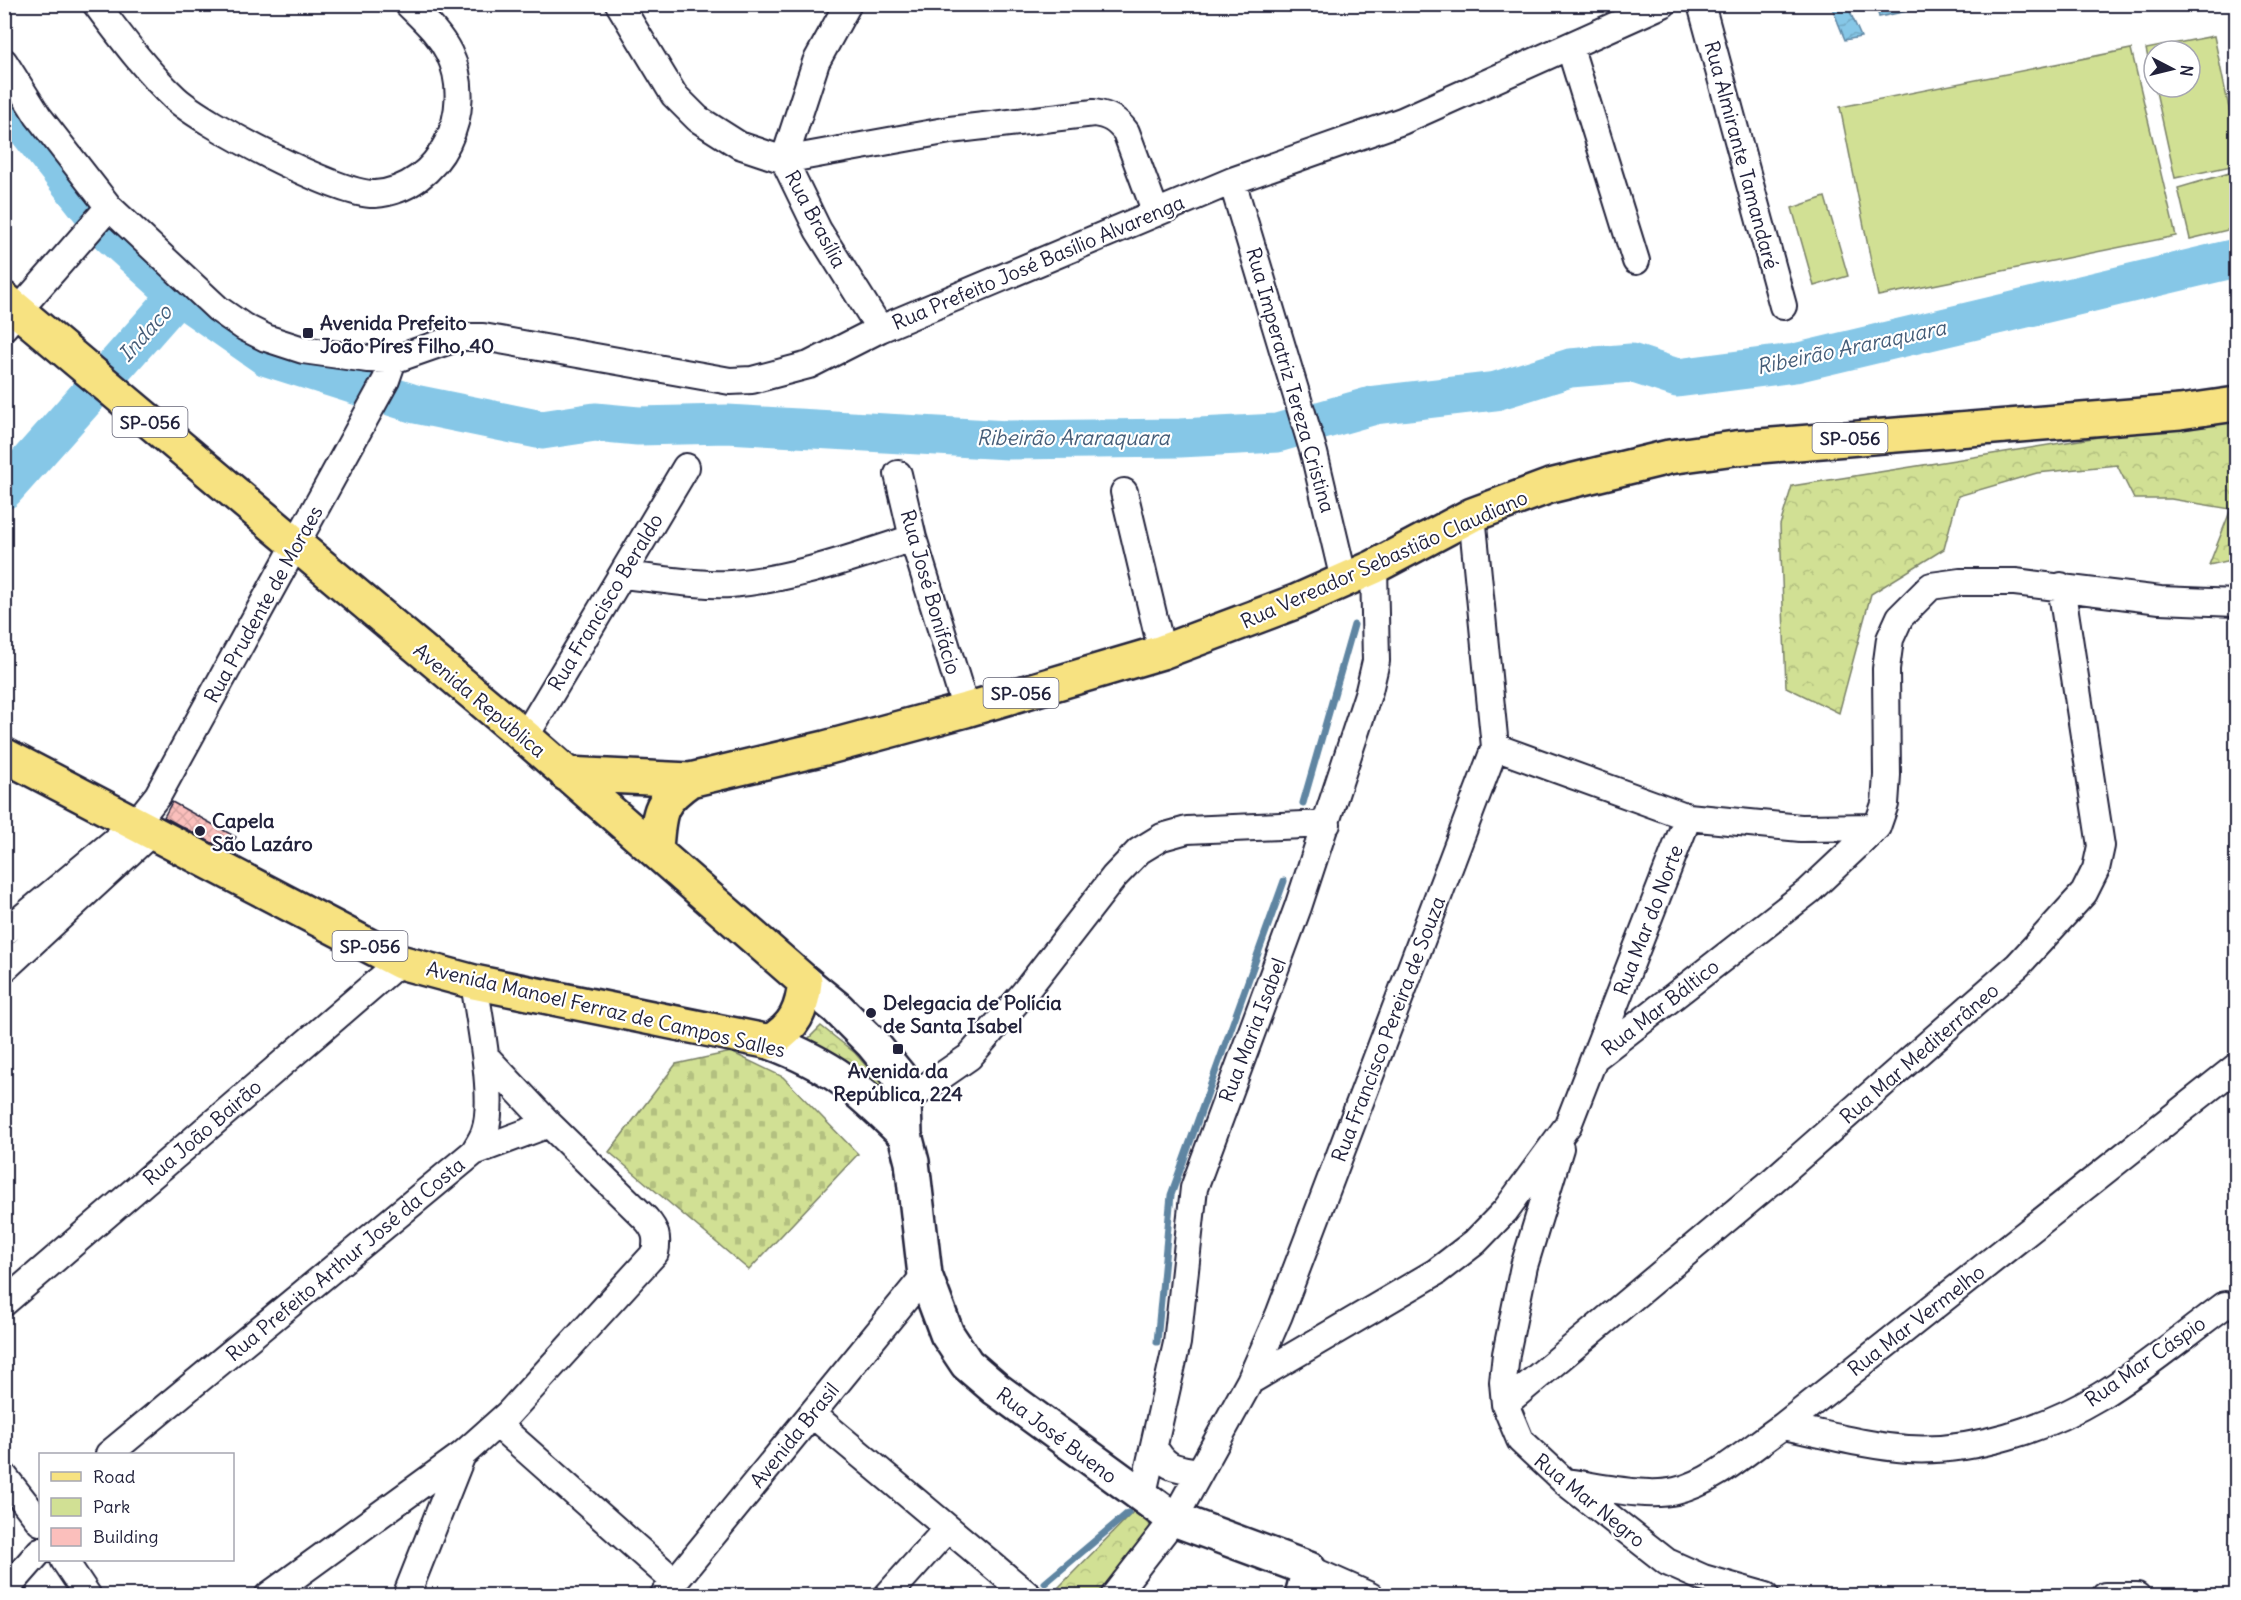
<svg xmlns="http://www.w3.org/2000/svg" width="2241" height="1600" viewBox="0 0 2241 1600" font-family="Delius,sans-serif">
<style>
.green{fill:#d1e094;stroke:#7a8168;stroke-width:1.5}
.forest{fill:url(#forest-crowns);stroke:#7a8168;stroke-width:1.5}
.cemetery{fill:url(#cemetery-stones);stroke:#7a8168;stroke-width:1.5}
.water{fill:url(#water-waves);stroke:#5e85a2;stroke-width:1.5}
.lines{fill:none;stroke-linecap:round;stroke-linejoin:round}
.stream{stroke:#5e85a2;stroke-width:7}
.river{stroke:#86c7e7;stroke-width:39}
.building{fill:url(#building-cross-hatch);stroke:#22223b;stroke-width:1.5}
.street-casing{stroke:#22223b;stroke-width:30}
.secondary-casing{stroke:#22223b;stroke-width:38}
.primary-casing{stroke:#22223b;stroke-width:38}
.street{stroke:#fff;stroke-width:26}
.secondary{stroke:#fff;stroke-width:33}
.primary{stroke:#f7e281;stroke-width:33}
.poi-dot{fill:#22223b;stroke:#fff;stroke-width:2}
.labels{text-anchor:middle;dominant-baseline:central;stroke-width:4.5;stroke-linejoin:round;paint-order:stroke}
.shield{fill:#fff;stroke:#646476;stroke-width:1.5}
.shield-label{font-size:18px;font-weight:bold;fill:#22223b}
.street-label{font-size:20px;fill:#22223b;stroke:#fff}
.poi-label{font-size:20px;font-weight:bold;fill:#22223b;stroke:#fff;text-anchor:start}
.water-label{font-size:21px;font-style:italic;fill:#455c77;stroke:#fff}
</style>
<defs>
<pattern id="forest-crowns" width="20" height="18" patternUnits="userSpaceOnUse" patternTransform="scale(1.5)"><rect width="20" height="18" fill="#d1e094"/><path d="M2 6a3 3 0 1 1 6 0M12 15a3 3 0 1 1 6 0" fill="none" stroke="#b3c080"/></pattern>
<pattern id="cemetery-stones" width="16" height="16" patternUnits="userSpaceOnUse" patternTransform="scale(1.5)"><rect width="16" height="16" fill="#d1e094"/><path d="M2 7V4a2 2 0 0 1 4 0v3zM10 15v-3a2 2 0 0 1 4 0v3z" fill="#b3c080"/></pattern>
<pattern id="water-waves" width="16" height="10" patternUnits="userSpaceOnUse" patternTransform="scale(1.5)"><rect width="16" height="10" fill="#86c7e7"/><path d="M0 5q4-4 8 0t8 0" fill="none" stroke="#73abc7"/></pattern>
<pattern id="building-cross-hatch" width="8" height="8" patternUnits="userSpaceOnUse" patternTransform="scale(1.5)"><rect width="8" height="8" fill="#fbbfbc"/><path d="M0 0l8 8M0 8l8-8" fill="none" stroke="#d7a4a2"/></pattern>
</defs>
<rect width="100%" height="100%" fill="#fff"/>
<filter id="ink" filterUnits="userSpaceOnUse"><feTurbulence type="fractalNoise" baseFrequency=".0167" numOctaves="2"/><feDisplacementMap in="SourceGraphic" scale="12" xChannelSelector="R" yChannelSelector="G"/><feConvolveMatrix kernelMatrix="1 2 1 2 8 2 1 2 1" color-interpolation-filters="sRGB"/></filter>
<g filter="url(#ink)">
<path class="green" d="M2214,36L2236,142V165L2175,178L2155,87H2190V51H2154V85L2146,49Z
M2131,49L2176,236L1878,296L1840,107Z
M2236,171V228L2190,239L2178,188Z
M1825,197L1848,276L1814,286L1792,208Z"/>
<path class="forest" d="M2236,415V559L2209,565L2231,509L2171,499H2134L2117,465L2037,473L1958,496L1944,549L1871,594L1839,713L1786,687L1780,525L1792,486Z
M821,1026L855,1053L885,1088L868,1083L808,1039Z
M1134,1511L1155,1530L1103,1595H1055L1053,1593Z"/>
<path class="cemetery" d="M731,1052L783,1077L858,1154L749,1270L609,1152L676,1064Z"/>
<path class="water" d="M1831,5H1847L1861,37L1845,40Z
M1876,5V4L1935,5L1879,17Z"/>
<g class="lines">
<path class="stream" d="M1303,803L1354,625
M1157,1342L1171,1195L1284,881
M1045,1583L1128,1513"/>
<path class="river" d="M4,100L110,234L178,295L267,357L415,404L542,430L595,422L638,426L727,424L1008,440L1180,438L1277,433L1375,405L1496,391L1570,368L1631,363L1677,378L1795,363L2236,258
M111,371L178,295
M4,490L86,398"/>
</g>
<path class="building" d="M172,802L236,837L227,851L164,817Z"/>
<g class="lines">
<defs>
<path id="street" d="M96,4C121,37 145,70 175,98C203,124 339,196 375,194C441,189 477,110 449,53C439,33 424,20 408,4
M619,4L674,95L698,119L739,145L784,160L950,130L1094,113C1109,115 1117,120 1126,132L1156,213
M848,4L816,62L784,160L818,230L880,329
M1701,4L1783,306
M1570,48L1636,261
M4,62L38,116L109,207L218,309L244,327L266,338L303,350L368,359L393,360L459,337H483L730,381L752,380L809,365L880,329L1232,181L1402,121L1663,4
M1232,181L1314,453L1344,580
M4,327L109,207
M898,474L913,538L966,710
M1124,492L1162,652
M622,575C656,578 698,586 731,584C794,579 854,557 913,538
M525,737L686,467
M1495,747L1688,817L1801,828L1877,827
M4,933L135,824L158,795L386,380L393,360
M4,969L152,832
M1596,1057L1809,891L1877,827L1885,804L1887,775L1886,669L1890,639L1900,617L1931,586L1960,582H2015L2160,600L2236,603
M891,1111L969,1057L1024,993L1114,877L1139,851L1162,837L1187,830L1327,824
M1560,1148L1524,1266L1506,1354L1503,1382L1505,1404L1520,1440L1565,1482L1667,1562L1703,1578L1766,1596
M474,1152L549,1124
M4,1303L400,962
M1250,1381L1436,1272L1475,1242L1505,1211L1568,1125L1688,817
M1505,1404L1770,1183L2018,965L2084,893L2096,869L2101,846L2061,586
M812,1414L1029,1596
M497,1424L675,1582
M1783,1426C1824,1434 1866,1446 1908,1449C1972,1453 2045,1429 2100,1396C2143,1370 2184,1335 2225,1305
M1154,1447C1166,1469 1176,1468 1199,1472
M109,1454L474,1152C478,1145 483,1138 485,1131C496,1099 479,1018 474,982
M4,1476L40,1522
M1565,1482C1597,1486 1644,1498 1676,1491C1715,1482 1750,1448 1783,1426L2236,1067
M1142,1498L1177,1343L1194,1188L1298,907L1369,691L1376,661L1374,567
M64,1560L88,1596
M1309,1569L1370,1596
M4,1592L40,1551
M268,1596L462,1455L508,1414L655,1253C658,1238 656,1230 646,1219L549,1124L486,1057
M406,1596L462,1455
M663,1596L925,1275
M887,1596L947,1529
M1114,1596L1174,1519L1250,1381L1279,1315L1495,747L1472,515
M2105,1596H2137"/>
<path id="secondary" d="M805,982L837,1008L872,1043L899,1076L904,1100L905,1135L912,1162L925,1275L947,1334L967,1364L996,1389L1174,1519L1309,1569L1302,1596
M770,1042C834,1066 857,1088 905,1135"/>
<path id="primary" d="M4,299L525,737L805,982C802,1011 795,1026 770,1042L474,982L400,962L4,755
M566,774L690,780L825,748L966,710L1162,652L1295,602L1374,567L1472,515L1550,486L1669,457L1735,448L2180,412L2236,404
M656,849C659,812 658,802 690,780"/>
</defs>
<use href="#street" class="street-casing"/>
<use href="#secondary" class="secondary-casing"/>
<use href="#primary" class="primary-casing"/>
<use href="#street" class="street"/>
<use href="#secondary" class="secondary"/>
<use href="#primary" class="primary"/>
</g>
</g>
<g class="poi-dot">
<rect x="302" y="327" width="12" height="12" rx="3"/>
<circle cx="200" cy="831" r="6"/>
<circle cx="871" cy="1013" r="6"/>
<rect x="892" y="1043" width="12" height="12" rx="3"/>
</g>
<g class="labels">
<g class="shield">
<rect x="112.5" y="407" width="75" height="30" rx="4.5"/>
<rect x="1812.5" y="423" width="75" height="30" rx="4.5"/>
<rect x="983.5" y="678" width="75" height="30" rx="4.5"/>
<rect x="332.5" y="931" width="75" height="30" rx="4.5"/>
</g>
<g class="shield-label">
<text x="150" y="422">SP-056</text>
<text x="1850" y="438">SP-056</text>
<text x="1021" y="693">SP-056</text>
<text x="370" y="946">SP-056</text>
</g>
<g class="street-label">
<text transform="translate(1742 155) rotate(75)">Rua Almirante Tamandaré</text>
<text transform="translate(816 219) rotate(62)">Rua Brasília</text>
<text transform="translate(1038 262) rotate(-23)">Rua Prefeito José Basílio Alvarenga</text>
<text transform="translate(1291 380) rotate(74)">Rua Imperatriz Tereza Cristina</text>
<text transform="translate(1384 559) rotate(-24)">Rua Vereador Sebastião Claudiano</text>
<text transform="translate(931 592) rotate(74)">Rua José Bonifácio</text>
<text transform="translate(605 602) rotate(-59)">Rua Francisco Beraldo</text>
<text transform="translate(263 604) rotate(-61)">Rua Prudente de Moraes</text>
<text transform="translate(480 700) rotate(40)">Avenida República</text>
<text transform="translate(1648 920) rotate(-69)">Rua Mar do Norte</text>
<text transform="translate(1660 1007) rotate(-38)">Rua Mar Báltico</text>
<text transform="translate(606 1009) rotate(13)">Avenida Manoel Ferraz de Campos Salles</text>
<text transform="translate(1388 1029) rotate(-69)">Rua Francisco Pereira de Souza</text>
<text transform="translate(1252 1030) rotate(-69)">Rua Maria Isabel</text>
<text transform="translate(1919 1053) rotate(-41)">Rua Mar Mediterrâneo</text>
<text transform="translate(202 1132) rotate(-41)">Rua João Bairão</text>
<text transform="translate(345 1259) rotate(-40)">Rua Prefeito Arthur José da Costa</text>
<text transform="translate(1916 1320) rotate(-38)">Rua Mar Vermelho</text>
<text transform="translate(2145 1361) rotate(-35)">Rua Mar Cáspio</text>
<text transform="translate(794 1435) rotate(-51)">Avenida Brasil</text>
<text transform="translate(1057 1435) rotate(37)">Rua José Bueno</text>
<text transform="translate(1590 1500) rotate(39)">Rua Mar Negro</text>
</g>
<g class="poi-label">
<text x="320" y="322">Avenida Prefeito<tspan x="320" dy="23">João Píres Filho, 40</tspan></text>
<text x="212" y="820">Capela<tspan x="212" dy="23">São Lazáro</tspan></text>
<text x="883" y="1002">Delegacia de Polícia<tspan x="883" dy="23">de Santa Isabel</tspan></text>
<text x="898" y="1070" text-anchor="middle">Avenida da<tspan x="898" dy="23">República, 224</tspan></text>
</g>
<g class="water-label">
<text transform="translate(145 333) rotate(-48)">Indaco</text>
<text transform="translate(1851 347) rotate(-12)">Ribeirão Araraquara</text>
<text x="1073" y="437">Ribeirão Araraquara</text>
</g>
</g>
<rect width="2241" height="1600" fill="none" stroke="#fff" stroke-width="24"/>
<rect x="12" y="12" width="2217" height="1576" fill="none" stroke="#22223b" stroke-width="2" filter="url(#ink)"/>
<rect x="39" y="1453" width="195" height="108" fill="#ffffff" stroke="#a7a7b1" stroke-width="1.5"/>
<rect x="51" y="1472" width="30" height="9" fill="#f7e281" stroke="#a7a7b1" stroke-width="1.5"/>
<text x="93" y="1483" font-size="18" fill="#22223b">Road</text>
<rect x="51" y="1498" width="30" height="18" fill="#d1e094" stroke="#a7a7b1" stroke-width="1.5"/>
<text x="93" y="1513" font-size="18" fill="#22223b">Park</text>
<rect x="51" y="1528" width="30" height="18" fill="#fbbfbc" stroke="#a7a7b1" stroke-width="1.5"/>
<text x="93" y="1543" font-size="18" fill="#22223b">Building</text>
<g transform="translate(2172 69) rotate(97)"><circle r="28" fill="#ffffff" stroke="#a7a7b1" stroke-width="1.5"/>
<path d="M0-4.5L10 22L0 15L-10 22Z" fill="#22223b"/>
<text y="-9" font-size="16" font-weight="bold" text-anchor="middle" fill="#22223b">N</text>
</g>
</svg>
